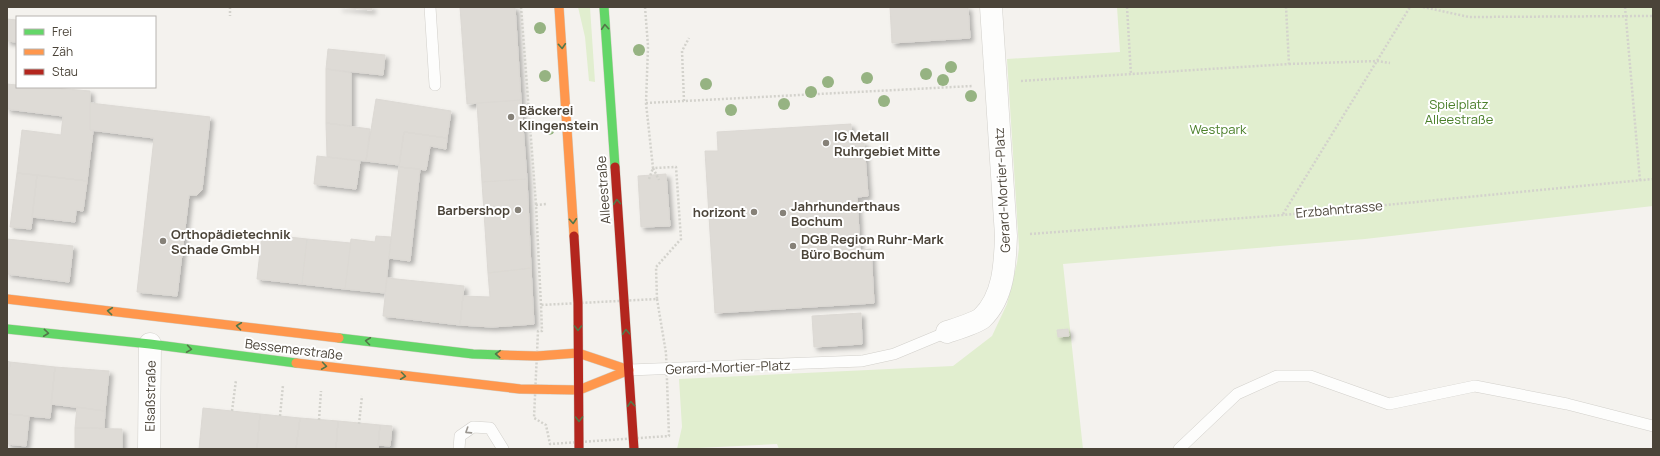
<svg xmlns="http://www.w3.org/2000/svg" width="1660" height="456" viewBox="0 0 1660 456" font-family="Manrope,sans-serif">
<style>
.green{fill:#e1eecf}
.building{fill:#dedbd6;stroke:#dcd9d4;filter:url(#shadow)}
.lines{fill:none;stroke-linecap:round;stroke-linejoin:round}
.lane-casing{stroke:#d2d0cb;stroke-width:12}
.street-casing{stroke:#d2d0cb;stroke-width:23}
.fast-casing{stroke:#d3cfc5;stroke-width:10}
.slow-casing{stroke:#d3cfc5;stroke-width:10}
.jam-casing{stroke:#d3cfc5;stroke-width:10}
.path{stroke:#d3d2cc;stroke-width:2.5;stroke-dasharray:2 2;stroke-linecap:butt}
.lane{stroke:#fdfdfc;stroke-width:11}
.street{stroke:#fdfdfc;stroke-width:22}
.fast{stroke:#63d668;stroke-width:9}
.slow{stroke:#ff974d;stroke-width:9}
.jam{stroke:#b3261e;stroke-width:9}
.tree{fill:#96b382}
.oneway{stroke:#537749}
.oneway2{stroke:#9b9791}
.poi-dot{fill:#868178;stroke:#fff;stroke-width:1.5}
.labels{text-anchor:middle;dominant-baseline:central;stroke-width:4;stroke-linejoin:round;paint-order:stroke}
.park-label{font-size:13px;fill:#4a7f2a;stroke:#fff}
.poi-label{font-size:13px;font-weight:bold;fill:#4b4439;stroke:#fff;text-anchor:start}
.street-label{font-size:13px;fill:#4b4439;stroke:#fff}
</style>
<defs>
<filter id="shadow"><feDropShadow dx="3.5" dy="3.5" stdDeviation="2" flood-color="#0004"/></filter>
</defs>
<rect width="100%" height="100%" fill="#f4f2ee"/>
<path class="green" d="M578,7H590L595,82L589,81L585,37Z
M1117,7H1653V206L1365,239L1063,264L1083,449H779L777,444L677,449L682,427L679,379L953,366L992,336L1007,304L1017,263L1019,248L1007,59L1120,52Z"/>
<path class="building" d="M339,7H372V10Z
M460,7H515L521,100L467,104Z
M890,7H968L970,38L892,43Z
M7,19L17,20V42L7,41Z
M328,49L385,55L383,75L326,69Z
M326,69L351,73V126L326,123Z
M7,84L17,85V87H43L90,91V130L93,131L87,181L17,173L22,130L61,135L63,116L7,109Z
M376,99L451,111L447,138L404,132L399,165L366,161Z
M521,100L527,179L482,182L477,103Z
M90,103L210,117L202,190L197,195H189L177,296L137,292L154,138L90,130Z
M326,123L370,129L366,161L327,157Z
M851,124L852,143L864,142L868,196L857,197L860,250L871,249L874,303L715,313L705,151H718L717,132Z
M404,132L447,138L446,149L430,146L426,170L399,167Z
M317,156L360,161L356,189L314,184Z
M399,167L420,169L410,261L389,258Z
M17,173L37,175L31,229L10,227Z
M666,174L670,226L641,227L638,176Z
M37,175L87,181L83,211L76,210L75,222L32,217Z
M527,179L531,268L488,273L482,182Z
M262,234L307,239L302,284L257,279Z
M376,236L391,237L385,293L345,289L351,239L375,242Z
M7,239L73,246L69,282L7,274Z
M307,239L351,243L345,289L302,284Z
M531,268L534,324L492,327L460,325L463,296L490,297L488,273Z
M387,278L464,286L460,325L383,316Z
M861,313L862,344L814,347L812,316Z
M1068,329L1069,336L1058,337L1057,330Z
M7,361L10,362L7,390Z
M10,362L55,367L50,418L7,414V390Z
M55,367L109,371L105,411L51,404Z
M77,407L105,411L104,428H75Z
M203,408L260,414L257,449H199Z
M7,414L29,416L26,446L7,444Z
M260,414L300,418L296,449H257Z
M300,418L338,421L336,449H296Z
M338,421L380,425L378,449H336Z
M380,425L392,426L390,446L378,445Z
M75,428L122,429V449H75Z"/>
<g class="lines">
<defs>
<path id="lane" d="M430,7L435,85
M629,370L862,361L894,354L947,332
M459,449L460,436L473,427L490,428L503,449
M1179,449L1237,394L1277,376H1310L1389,404L1475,386L1567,404L1653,426"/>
<path id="street" d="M947,332C956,329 976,323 982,318C1004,297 1005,264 1006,236L991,7
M149,449L150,344"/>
<path id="fast" d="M604,7L615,167
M7,329L150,344L296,363
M339,338L473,354L502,355"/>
<path id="slow" d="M559,7L574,236
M7,299L339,338
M502,355L537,356L578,353L629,370
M296,363L520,389L579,390L629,370"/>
<path id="jam" d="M615,167L634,449
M574,236L578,303L579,449"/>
</defs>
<use href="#lane" class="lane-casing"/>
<use href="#street" class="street-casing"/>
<use href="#fast" class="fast-casing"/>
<use href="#slow" class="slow-casing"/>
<use href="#jam" class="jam-casing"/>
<path class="path" d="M230,7V16
M521,7L536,205
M645,7L648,46L646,103L653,168L676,167L681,239L656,267L657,299
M1127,7L1131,75
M1423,7L1469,17L1653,16
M1625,7L1640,181
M1289,64L1377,61L1390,63
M1021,81L1289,64L1286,7
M684,101L682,51L689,38
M646,103L972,86
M649,179L653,168L659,180
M1283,214L1410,7
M1030,234L1283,215L1653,179
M657,299L666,353L669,436L550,444L546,425L534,418L538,331H542L541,305Z
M541,305L536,205L547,204
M232,411L236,380
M280,416L283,385
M319,420L321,391
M359,424L362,396"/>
<use href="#lane" class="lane"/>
<use href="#street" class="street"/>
<use href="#fast" class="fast"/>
<use href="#slow" class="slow"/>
<use href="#jam" class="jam"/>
</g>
<g class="tree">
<circle cx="540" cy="28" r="6"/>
<circle cx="639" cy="50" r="6"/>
<circle cx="951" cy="67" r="6"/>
<circle cx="926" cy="74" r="6"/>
<circle cx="545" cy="76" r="6"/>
<circle cx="867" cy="78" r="6"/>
<circle cx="943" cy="80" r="6"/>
<circle cx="828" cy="82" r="6"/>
<circle cx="706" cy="84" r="6"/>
<circle cx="811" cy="92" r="6"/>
<circle cx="971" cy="96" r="6"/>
<circle cx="884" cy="101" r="6"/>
<circle cx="784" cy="104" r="6"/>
<circle cx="731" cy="110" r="6"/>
<circle cx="549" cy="129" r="6"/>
</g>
<defs><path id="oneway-chevron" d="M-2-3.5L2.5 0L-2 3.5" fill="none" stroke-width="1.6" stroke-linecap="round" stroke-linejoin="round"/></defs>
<g class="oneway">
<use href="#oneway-chevron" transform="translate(605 27) rotate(-94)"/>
<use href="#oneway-chevron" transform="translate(562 46) rotate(86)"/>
<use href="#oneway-chevron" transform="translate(617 202) rotate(-94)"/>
<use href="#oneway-chevron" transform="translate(573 221) rotate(86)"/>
<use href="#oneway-chevron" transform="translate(110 311) rotate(-174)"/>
<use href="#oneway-chevron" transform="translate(239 326) rotate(-173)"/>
<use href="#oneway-chevron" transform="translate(578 328) rotate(90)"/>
<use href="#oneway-chevron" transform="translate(626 332) rotate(-93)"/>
<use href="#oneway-chevron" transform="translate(46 333) rotate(6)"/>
<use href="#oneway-chevron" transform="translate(368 341) rotate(-173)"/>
<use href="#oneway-chevron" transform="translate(189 349) rotate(8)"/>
<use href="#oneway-chevron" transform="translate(498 354) rotate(-178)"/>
<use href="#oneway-chevron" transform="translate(324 366) rotate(8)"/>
<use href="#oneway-chevron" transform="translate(403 376) rotate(7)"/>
<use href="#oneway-chevron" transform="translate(631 404) rotate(-94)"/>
<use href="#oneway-chevron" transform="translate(579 419) rotate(90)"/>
</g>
<use class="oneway2" href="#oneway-chevron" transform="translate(468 431) rotate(147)"/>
<g class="poi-dot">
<circle cx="511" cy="117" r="4"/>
<circle cx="826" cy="143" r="4"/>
<circle cx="518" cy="210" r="4"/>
<circle cx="754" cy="212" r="4"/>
<circle cx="783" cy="213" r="4"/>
<circle cx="163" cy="241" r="4"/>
<circle cx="793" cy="246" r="4"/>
</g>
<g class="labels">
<g class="park-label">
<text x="1459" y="104">Spielplatz<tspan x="1459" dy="15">Alleestraße</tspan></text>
<text x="1218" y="129">Westpark</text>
</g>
<g class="poi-label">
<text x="519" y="110">Bäckerei<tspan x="519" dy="15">Klingenstein</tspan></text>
<text x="834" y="136">IG Metall<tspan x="834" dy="15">Ruhrgebiet Mitte</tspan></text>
<text x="791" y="206">Jahrhunderthaus<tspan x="791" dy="15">Bochum</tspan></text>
<text x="510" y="210" text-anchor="end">Barbershop</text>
<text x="746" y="212" text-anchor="end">horizont</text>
<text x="171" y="234">Orthopädietechnik<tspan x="171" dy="15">Schade GmbH</tspan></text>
<text x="801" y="239">DGB Region Ruhr-Mark<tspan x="801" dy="15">Büro Bochum</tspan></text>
</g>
<g class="street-label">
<text transform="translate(603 190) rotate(-94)">Alleestraße</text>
<text transform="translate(1002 190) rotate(-93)">Gerard-Mortier-Platz</text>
<text transform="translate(1339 209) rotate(-5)">Erzbahntrasse</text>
<text transform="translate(294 349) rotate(7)">Bessemerstraße</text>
<text transform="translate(728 367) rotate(-2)">Gerard-Mortier-Platz</text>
<text transform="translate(150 396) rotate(-89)">Elsaßstraße</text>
</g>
</g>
<rect width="1660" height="456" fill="none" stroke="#4b4439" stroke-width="16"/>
<rect x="16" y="16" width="140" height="72" fill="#ffffff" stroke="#b7b4b0"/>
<rect x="24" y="29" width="20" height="6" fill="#63d668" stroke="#b7b4b0"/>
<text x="52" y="36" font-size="12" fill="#4b4439">Frei</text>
<rect x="24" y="49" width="20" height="6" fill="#ff974d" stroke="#b7b4b0"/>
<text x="52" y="56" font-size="12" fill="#4b4439">Zäh</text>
<rect x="24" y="69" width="20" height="6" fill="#b3261e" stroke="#b7b4b0"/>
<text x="52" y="76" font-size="12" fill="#4b4439">Stau</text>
</svg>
